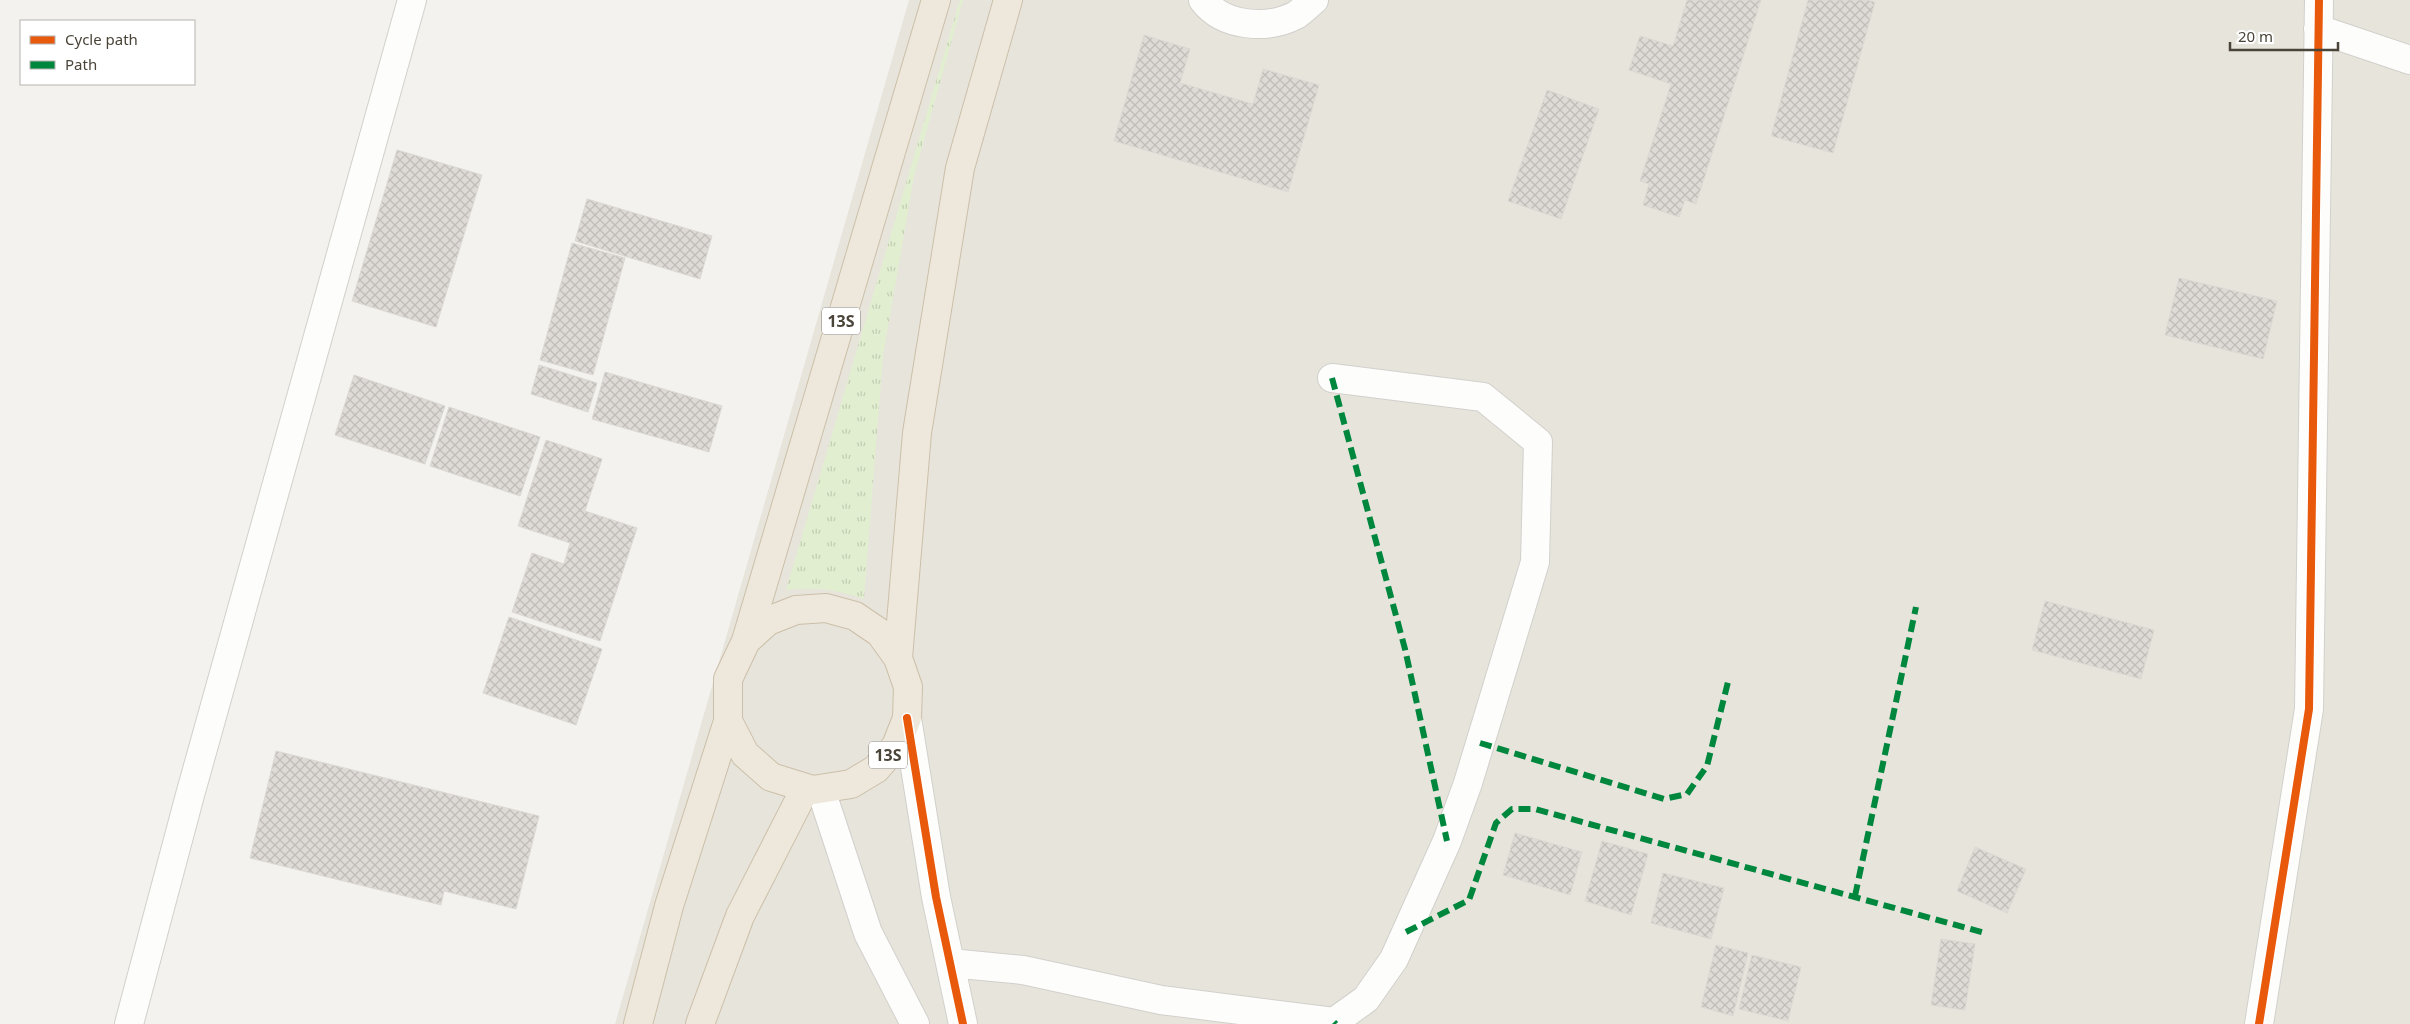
<svg xmlns="http://www.w3.org/2000/svg" width="2410" height="1024" viewBox="0 0 2410 1024" font-family="'Noto Sans',sans-serif">
<style>
.residential{fill:#e7e4dc}
.grass{fill:url(#grass-tufts)}
.building{fill:url(#building-cross-hatch);stroke:#dcd9d4}
.lines{fill:none;stroke-linecap:round;stroke-linejoin:round}
.minor-casing{stroke:#d2d0cb;stroke-width:30}
.highway-casing{stroke:#ccbfa9;stroke-width:30}
.minor{stroke:#fdfdfc;stroke-width:28}
.highway{stroke:#ede8db;stroke-width:28}
.quiet{stroke:#00873e;stroke-width:6;stroke-dasharray:12 6;stroke-linecap:butt}
.cycleway-casing{stroke:#fff;stroke-width:11}
.cycleway{stroke:#e8590c;stroke-width:8}
.labels{text-anchor:middle;dominant-baseline:central;stroke-width:4.5;stroke-linejoin:round;paint-order:stroke}
.shield{fill:#fff;stroke:#817c74;stroke-width:1}
.shield-label{font-size:16px;font-weight:bold;fill:#4b4439}
</style>
<defs>
<pattern id="grass-tufts" width="24" height="20" patternUnits="userSpaceOnUse" patternTransform="scale(1.25)"><rect width="24" height="20" fill="#e1eecf"/><path d="M3 7l-1-3M5 7V3M7 7l1-3M15 17l-1-3M17 17v-4M19 17l1-3" fill="none" stroke="#c3cdb2"/></pattern>
<pattern id="building-cross-hatch" width="8" height="8" patternUnits="userSpaceOnUse" patternTransform="scale(1.25)"><rect width="8" height="8" fill="#dedbd6"/><path d="M0 0l8 8M0 8l8-8" fill="none" stroke="#c0bdb8"/></pattern>
</defs>
<rect width="100%" height="100%" fill="#f4f2ee"/>
<path class="residential" d="M909,0H2410V1024H615Z"/>
<path class="grass" d="M960,0H963L914,176L883,356L864,599C835,589 816,587 786,590Z"/>
<path class="building" d="M1687,0H1761L1696,204L1685,200L1679,217L1643,205L1649,184L1640,181L1671,84L1629,70L1640,36L1673,46Z
M1808,0H1866L1875,2L1833,153L1771,136Z
M1144,35L1190,49L1180,83L1253,104L1263,69L1319,85L1288,192L1114,141Z
M1547,90L1599,109L1561,219L1508,201Z
M397,150L482,175L436,327L352,301Z
M587,199L712,236L700,279L575,241Z
M572,243L625,258L593,375L540,360Z
M2179,278L2277,301L2263,359L2165,335Z
M539,365L597,383L588,412L531,394Z
M605,372L722,406L709,452L592,419Z
M354,375L445,406L425,464L335,435Z
M449,407L540,437L520,496L430,466Z
M546,440L602,459L585,511L637,528L600,641L512,612L532,553L564,564L570,543L518,526Z
M2045,601L2154,630L2141,679L2032,650Z
M509,617L602,649L576,725L483,693Z
M276,751L539,816L516,909L444,891L441,905L250,858Z
M1515,833L1582,852L1570,895L1503,875Z
M1602,841L1648,854L1631,915L1585,901Z
M1975,847L2026,869L2007,913L1957,891Z
M1663,873L1724,888L1711,939L1651,923Z
M1941,939L1975,944L1965,1010L1931,1005Z
M1716,945L1748,953L1733,1016L1701,1007Z
M1752,955L1801,967L1788,1021L1739,1009Z"/>
<g class="lines">
<defs>
<path id="minor" d="M1203,0C1223,27 1268,30 1296,15C1302,11 1308,5 1314,0
M2318,29L2410,60
M907,718L936,897L963,1024
M821,790L868,933L915,1024
M950,963L1023,970L1161,1000L1334,1022L1366,999L1394,959L1447,841L1468,783L1535,562L1538,442L1483,397L1332,378
M129,1024L190,795L412,0
M2259,1024L2309,709L2319,0"/>
<path id="highway" d="M746,641L768,621L796,610L826,608L855,616L880,633L898,658L908,687L907,718L896,746L876,769L851,784L813,790L771,777L745,754L728,721V679L746,641L936,0
M898,658L917,433L960,168L1008,0
M638,1024L669,906L728,721
M700,1024L740,916L805,789"/>
</defs>
<use href="#minor" class="minor-casing"/>
<use href="#highway" class="highway-casing"/>
<use href="#minor" class="minor"/>
<use href="#highway" class="highway"/>
<path class="quiet" d="M1332,378L1405,649L1447,841
M1480,743L1664,799L1687,794L1707,766L1728,682
M1855,896L1916,607
M1406,932L1469,900L1496,823L1512,809H1535L1985,933
M1334,1022L1336,1024"/>
<defs>
<path id="cycleway" d="M907,718L936,897L963,1024
M2259,1024L2309,709L2319,0"/>
</defs>
<use href="#cycleway" class="cycleway-casing"/>
<use href="#cycleway" class="cycleway"/>
</g>
<g class="labels">
<g class="shield">
<rect x="822" y="307.5" width="38" height="27" rx="4"/>
<rect x="869" y="741.5" width="38" height="27" rx="4"/>
</g>
<g class="shield-label">
<text x="841" y="321">13S</text>
<text x="888" y="755">13S</text>
</g>
</g>
<rect x="20" y="20" width="175" height="65" fill="#ffffff" stroke="#b7b4b0"/>
<rect x="30" y="36" width="25" height="8" fill="#e8590c" stroke="#b7b4b0"/>
<text x="65" y="45" font-size="15" fill="#4b4439">Cycle path</text>
<rect x="30" y="61" width="25" height="8" fill="#00873e" stroke="#b7b4b0"/>
<text x="65" y="70" font-size="15" fill="#4b4439">Path</text>
<path d="M2230 42v8h108v-8" fill="none" stroke="#4b4439" stroke-width="2.5"/>
<text x="2238" y="42" font-size="15" fill="#4b4439" stroke="#ffffff" stroke-width="4" paint-order="stroke">20 m</text>
</svg>
